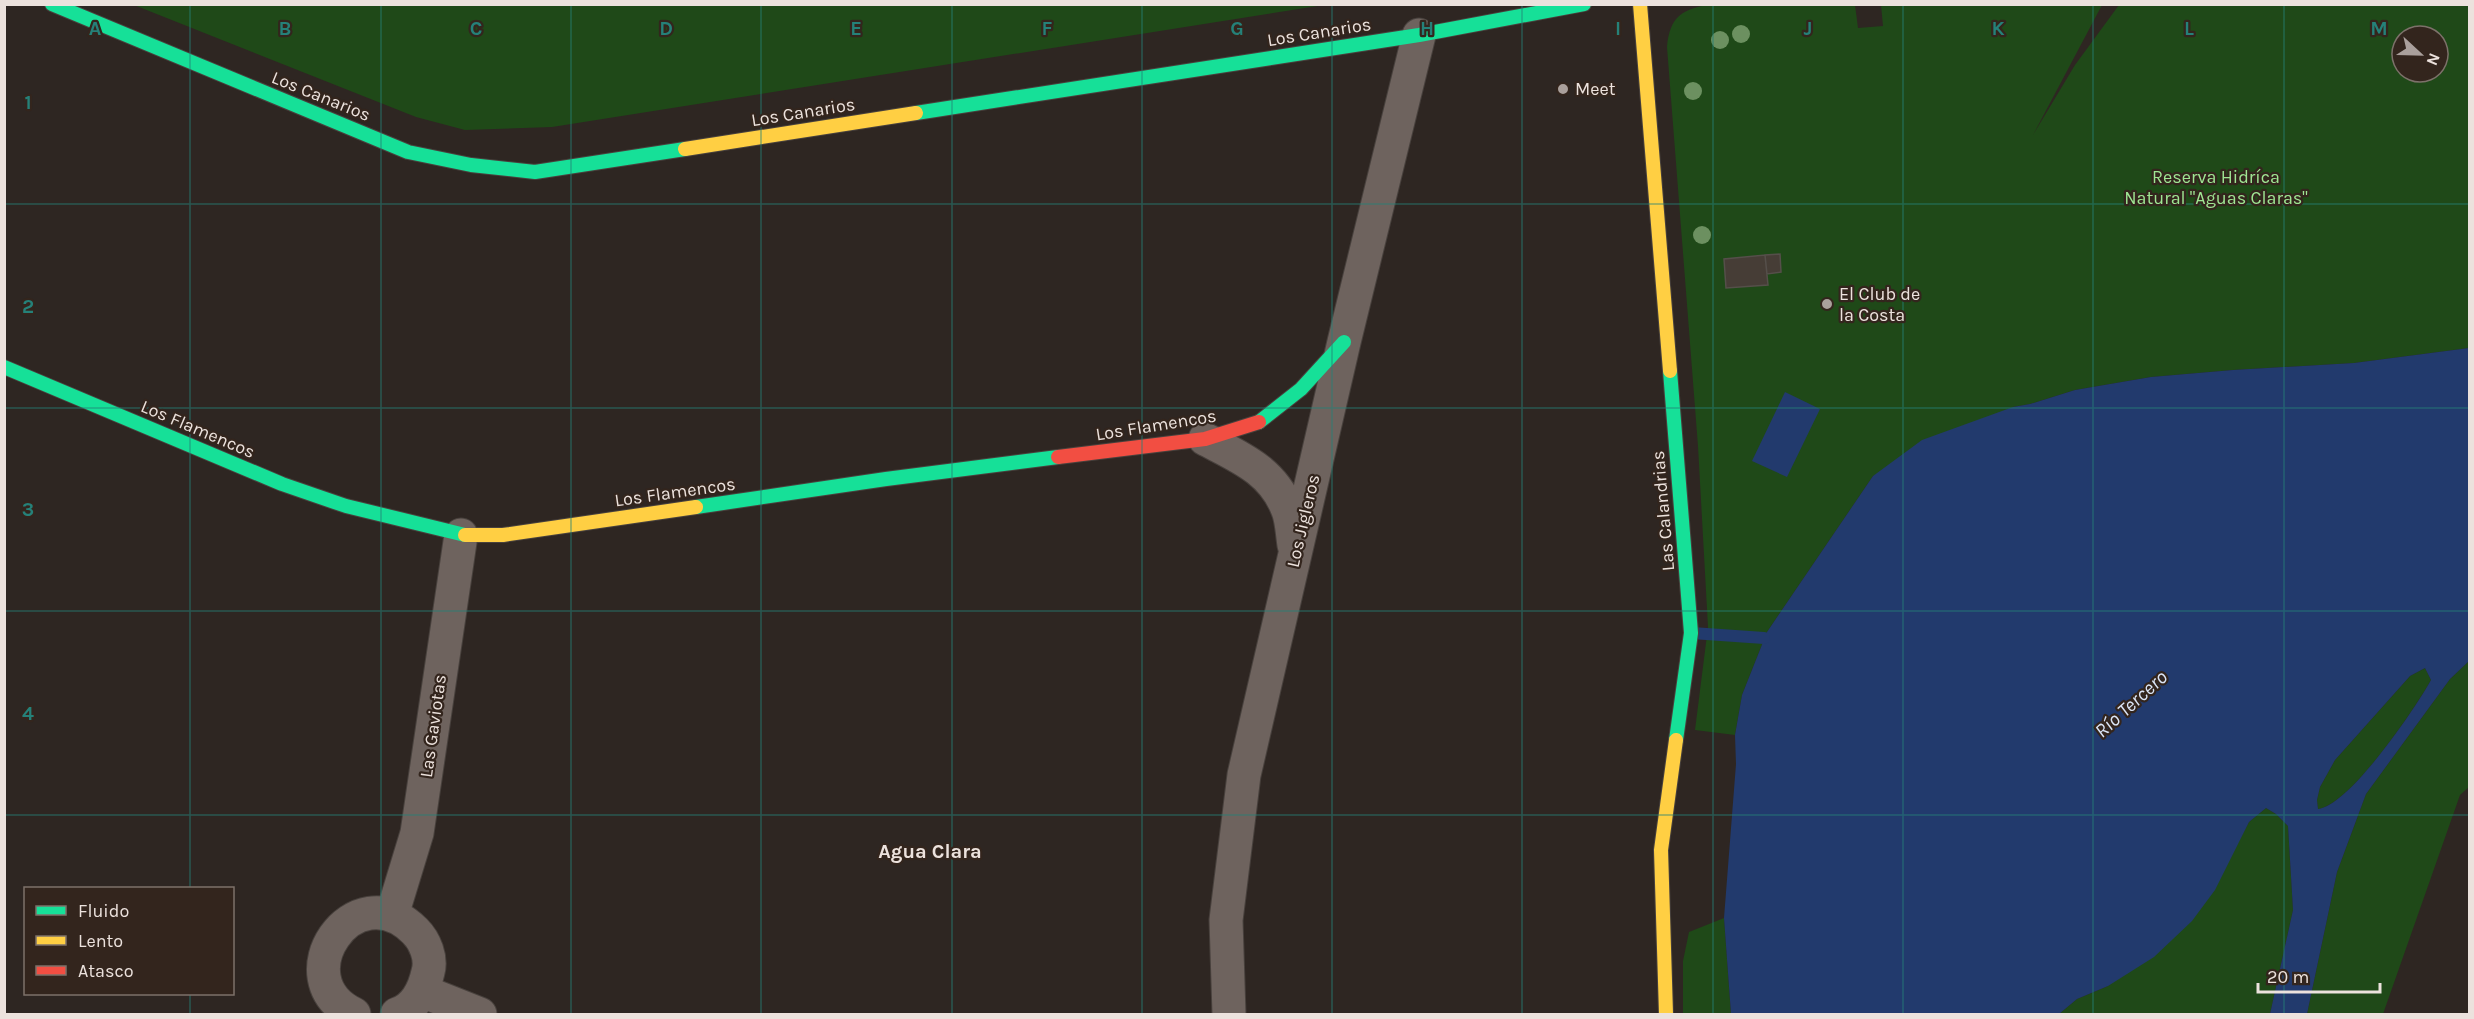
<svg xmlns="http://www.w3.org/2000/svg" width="2474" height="1019" viewBox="0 0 2474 1019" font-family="Karla,sans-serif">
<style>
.green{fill:#1f4918;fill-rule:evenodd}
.water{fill:#223a6d;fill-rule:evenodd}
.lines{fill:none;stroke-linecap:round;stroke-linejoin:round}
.stream{stroke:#223a6d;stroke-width:12}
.building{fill:#463d36;stroke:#554f4a;stroke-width:1.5}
.street-casing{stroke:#48413d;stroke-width:35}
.fast-casing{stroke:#48413d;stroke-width:16}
.slow-casing{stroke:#48413d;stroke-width:16}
.jam-casing{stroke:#48413d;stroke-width:16}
.street{stroke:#6e635e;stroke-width:33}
.fast{stroke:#16e098;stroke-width:14}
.slow{stroke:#ffcf43;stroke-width:14}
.jam{stroke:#f24e42;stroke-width:14}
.tree{fill:#6c9060}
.grid{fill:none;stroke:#258179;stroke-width:1.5;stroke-opacity:0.55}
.poi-dot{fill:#aaa09c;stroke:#33251d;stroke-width:2}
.labels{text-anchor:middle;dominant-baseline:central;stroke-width:4.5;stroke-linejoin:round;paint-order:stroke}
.street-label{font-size:18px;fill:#ece2dd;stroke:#33251d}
.poi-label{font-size:18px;fill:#ece2dd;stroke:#33251d;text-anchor:start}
.park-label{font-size:18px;fill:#9fe693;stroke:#33251d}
.water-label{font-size:20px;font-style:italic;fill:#dbe5f7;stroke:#33251d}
.neighbourhood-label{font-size:20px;font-weight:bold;fill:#ece2dd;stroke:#33251d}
.grid-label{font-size:20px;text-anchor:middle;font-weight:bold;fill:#258179;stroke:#33251d;stroke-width:4.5;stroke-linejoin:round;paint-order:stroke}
</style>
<rect width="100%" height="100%" fill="#2e2622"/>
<path class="green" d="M1712,4L1855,5L1858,28L1883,26L1881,5H2102L2033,135L2075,65L2119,5H2469V348L2354,363L2233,370L2151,377L2075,390L2030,404L2013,407L1873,476L1767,632L1742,695L1735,735L1695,730L1708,627L1698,446L1667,47C1670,16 1682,9 1712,4ZM2402,36H2438V72H2402Z
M134,5H1324L552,127L465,130L416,117Z
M2469,661V787L2460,795L2383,1014H2307L2337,872L2366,794L2450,679Z
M2425,668L2431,680C2414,710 2350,805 2318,809L2317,800L2320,787L2335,760L2410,676Z
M2266,808L2276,814L2288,826L2293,910L2270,1014H2059L2077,999L2108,986L2236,846L2249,822Z
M1724,918L1731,1014H1683V961L1689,932Z"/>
<path class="water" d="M2469,348V661L2450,679L2366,794L2337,872L2307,1014H2270L2293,910L2288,826L2276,814L2266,808L2249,822L2215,890L2192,921L2154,957L2108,986L2077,999L2059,1014H1731L1724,918L1736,764L1735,735L1742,695L1767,632L1873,476L1922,440L2013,407L2030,404L2075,390L2151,377L2233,370L2354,363ZM2425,668L2431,680C2415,709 2349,806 2318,809L2317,800L2320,787L2335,760L2410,676Z
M1785,392L1820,409L1787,477L1752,461Z"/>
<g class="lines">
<path class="stream" d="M1692,633L1764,638"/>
</g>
<path class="building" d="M1780,254L1781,272L1767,274L1765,255Z
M1765,255L1768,285L1726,288L1724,259Z"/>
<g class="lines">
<defs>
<path id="street" d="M1205,439C1239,457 1272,470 1287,508C1292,519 1292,533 1294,545
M392,915L417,833L461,535
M422,991L480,1014
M354,1014C281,979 354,870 415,931C425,941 432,958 428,972C424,990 415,1008 397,1014
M1229,1014L1226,920L1244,775L1344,342L1419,35"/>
<path id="fast" d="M52,4L408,152L471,165L535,172L685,149
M916,113L1419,35L1584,4
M4,367L282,484L346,506L465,535
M1670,371L1691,633L1676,740
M1259,422L1301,389L1344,342
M696,507L886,479L1058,457"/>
<path id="slow" d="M1640,4L1670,371
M685,149L916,113
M465,535H503L696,507
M1666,1014L1661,850L1676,740"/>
<path id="jam" d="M1058,457L1205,439L1259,422"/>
</defs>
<use href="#street" class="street-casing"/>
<use href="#fast" class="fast-casing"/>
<use href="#slow" class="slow-casing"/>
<use href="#jam" class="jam-casing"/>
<use href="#street" class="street"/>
<use href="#fast" class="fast"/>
<use href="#slow" class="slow"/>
<use href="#jam" class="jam"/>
</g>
<g class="tree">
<circle cx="1741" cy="34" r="9"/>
<circle cx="1720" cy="40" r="9"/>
<circle cx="1693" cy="91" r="9"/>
<circle cx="1702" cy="235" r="9"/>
</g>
<path class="grid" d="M190,4V888M381,4V1014M571,4V1014M761,4V1014M952,4V1014M1142,4V1014M1332,4V1014M1522,4V1014M1713,4V1014M1903,4V1014M2093,4V1014M2284,4V1014M4,204H2470M4,408H2470M4,611H2470M4,815H2470M190,994V1014"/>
<g class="poi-dot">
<circle cx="1563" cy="89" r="6"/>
<circle cx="1827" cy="304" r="6"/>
</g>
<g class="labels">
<g class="street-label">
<text transform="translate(1319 32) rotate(-9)">Los Canarios</text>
<text transform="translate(321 96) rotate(22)">Los Canarios</text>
<text transform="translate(803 112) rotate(-9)">Los Canarios</text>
<text transform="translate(1156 425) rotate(-9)">Los Flamencos</text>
<text transform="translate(198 429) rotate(23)">Los Flamencos</text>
<text transform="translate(675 492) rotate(-8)">Los Flamencos</text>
<text transform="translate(1663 511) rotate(-95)">Las Calandrias</text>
<text transform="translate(1303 521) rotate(-77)">Los Jigleros</text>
<text transform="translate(433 726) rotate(-82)">Las Gaviotas</text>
</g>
<g class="poi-label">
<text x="1575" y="89">Meet</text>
<text x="1839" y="294">El Club de<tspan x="1839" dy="21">la Costa</tspan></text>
</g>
<g class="park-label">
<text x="2216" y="177">Reserva Hidríca<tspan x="2216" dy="21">Natural "Aguas Claras"</tspan></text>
</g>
<g class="water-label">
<text transform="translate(2131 704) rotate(-42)">Río Tercero</text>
</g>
<g class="neighbourhood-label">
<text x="930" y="851">Agua Clara</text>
</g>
</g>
<g class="grid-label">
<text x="95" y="35">A</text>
<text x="285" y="35">B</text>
<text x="476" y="35">C</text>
<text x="666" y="35">D</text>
<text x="856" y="35">E</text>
<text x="1047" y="35">F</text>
<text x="1237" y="35">G</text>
<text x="1427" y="35">H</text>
<text x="1618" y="35">I</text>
<text x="1808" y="35">J</text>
<text x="1998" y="35">K</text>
<text x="2189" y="35">L</text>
<text x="2379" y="35">M</text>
<text x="28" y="109">1</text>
<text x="28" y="313">2</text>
<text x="28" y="516">3</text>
<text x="28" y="720">4</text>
</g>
<rect width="2474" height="1019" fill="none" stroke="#ece2dd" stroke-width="12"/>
<rect x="24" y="887" width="210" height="108" fill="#33251d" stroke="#7d716a" stroke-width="1.5"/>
<rect x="36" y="906" width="30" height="9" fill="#16e098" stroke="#7d716a" stroke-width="1.5"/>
<text x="78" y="917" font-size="18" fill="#ece2dd">Fluido</text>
<rect x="36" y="936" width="30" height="9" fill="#ffcf43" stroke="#7d716a" stroke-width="1.5"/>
<text x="78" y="947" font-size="18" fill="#ece2dd">Lento</text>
<rect x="36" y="966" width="30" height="9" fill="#f24e42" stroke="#7d716a" stroke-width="1.5"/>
<text x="78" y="977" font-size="18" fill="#ece2dd">Atasco</text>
<g transform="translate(2420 54) rotate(112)"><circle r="28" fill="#33251d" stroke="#7d716a" stroke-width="1.5"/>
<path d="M0-4.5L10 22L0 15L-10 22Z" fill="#aaa09c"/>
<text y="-9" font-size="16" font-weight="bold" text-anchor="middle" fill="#ece2dd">N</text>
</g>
<path d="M2258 983v9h122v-9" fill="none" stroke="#ece2dd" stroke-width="3"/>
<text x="2267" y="983" font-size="18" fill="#ece2dd" stroke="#33251d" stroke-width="4.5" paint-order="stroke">20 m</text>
</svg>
